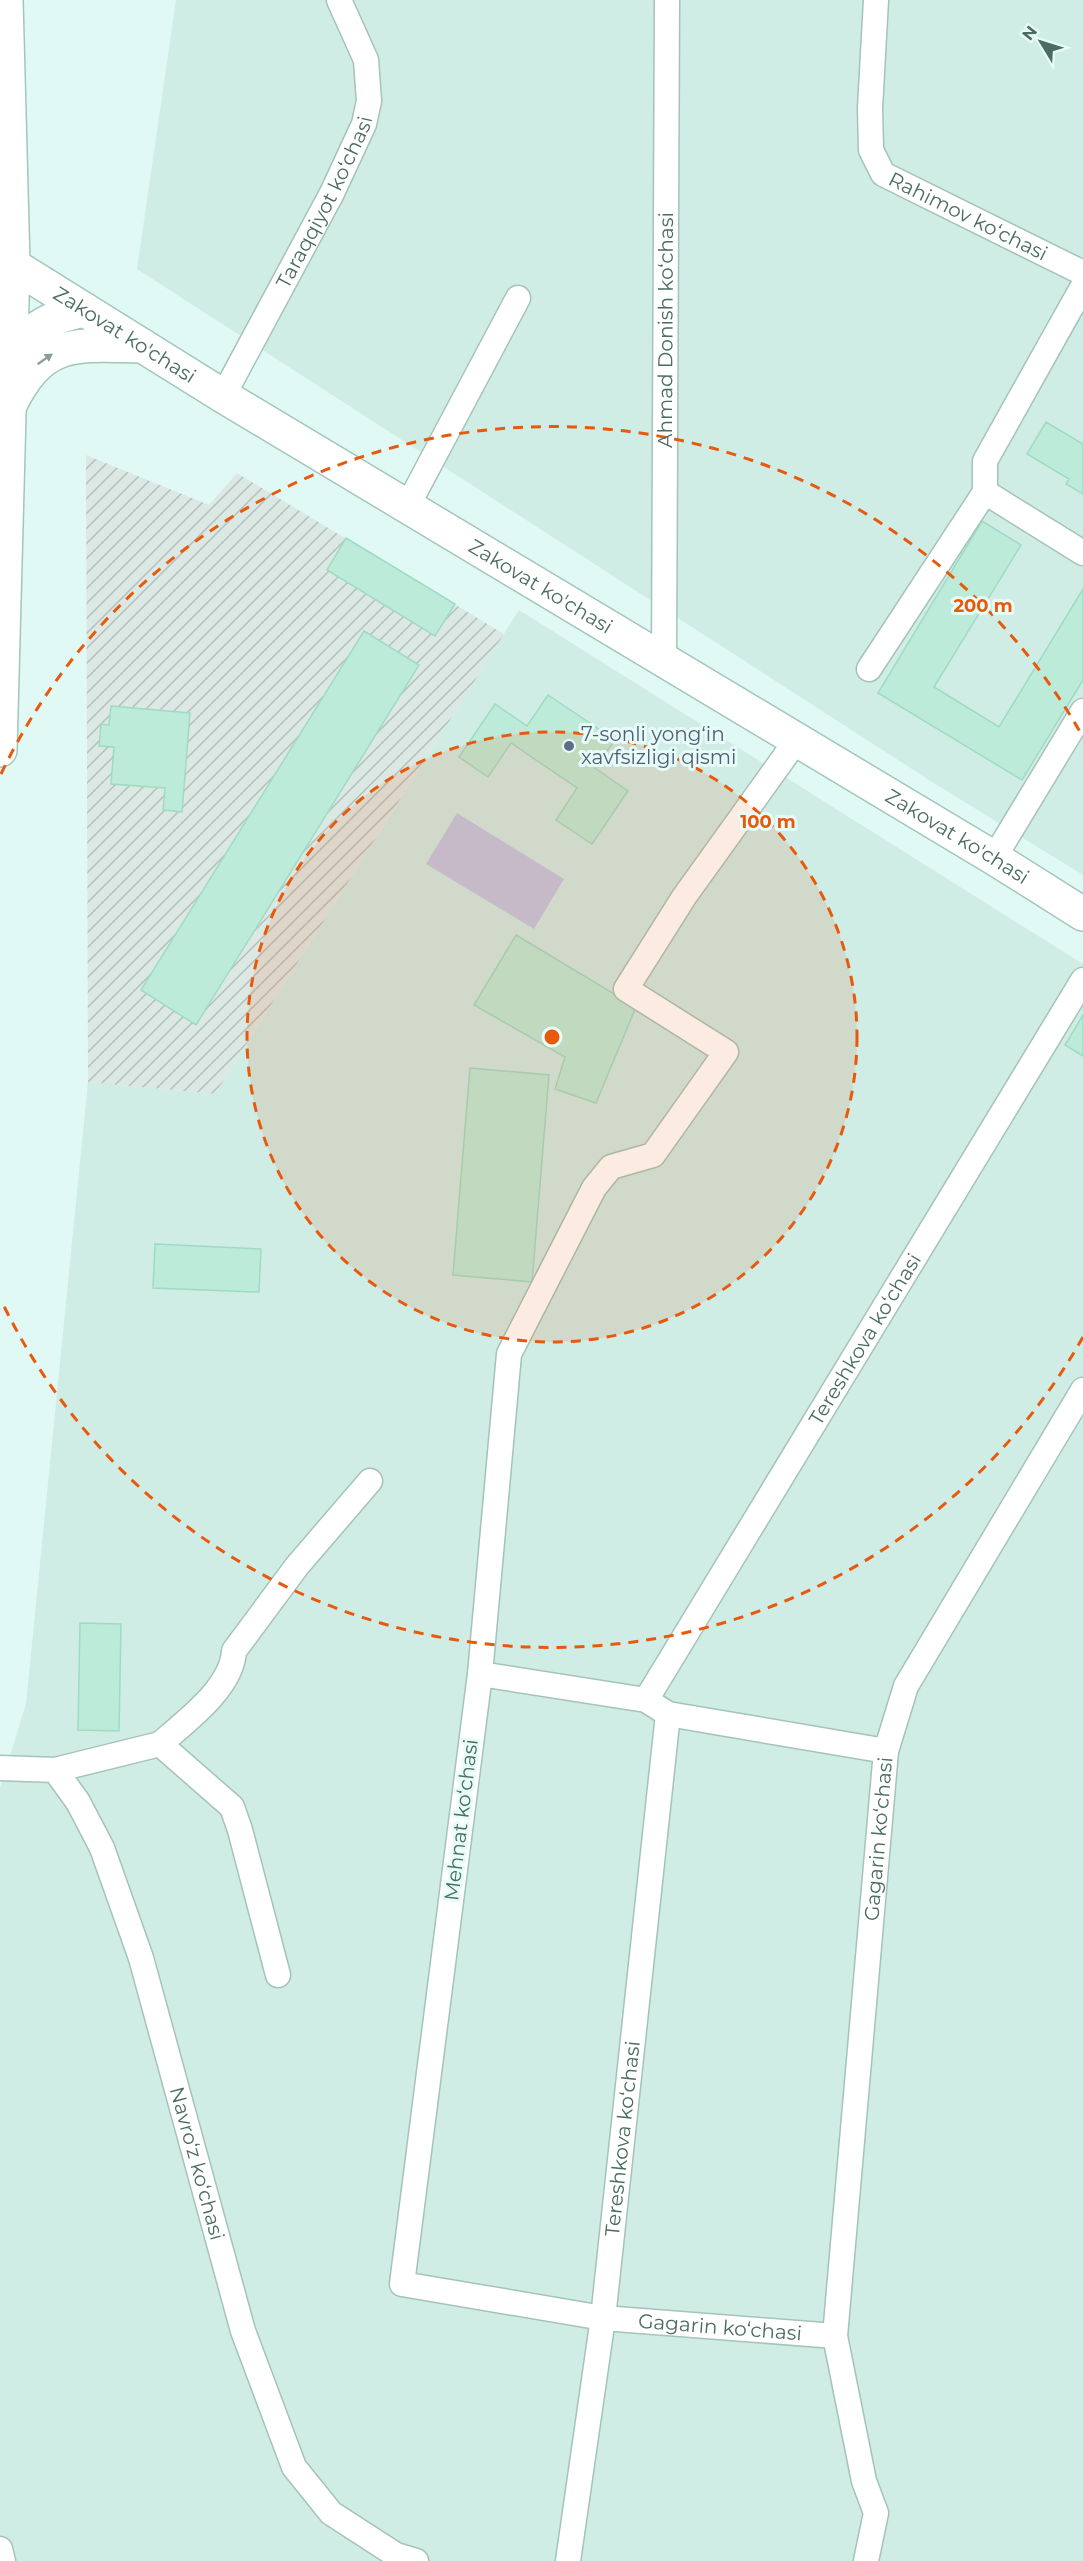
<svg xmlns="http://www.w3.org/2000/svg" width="1083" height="2561" viewBox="0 0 1083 2561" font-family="Montserrat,sans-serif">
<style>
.residential{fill:#cfece5}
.industrial{fill:url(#industrial-furrows)}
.garden{fill:#c2c8e4}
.building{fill:#bcebd9;stroke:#9fdbc3;stroke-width:1.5}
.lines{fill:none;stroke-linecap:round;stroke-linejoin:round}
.street-casing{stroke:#a5c3b9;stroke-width:27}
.secondary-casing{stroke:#a3c6ba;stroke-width:36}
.street{stroke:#fff;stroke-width:24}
.secondary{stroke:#fff;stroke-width:33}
.oneway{fill:#8aa097}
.ring{fill:none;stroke:#e8590c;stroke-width:3;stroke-dasharray:10 8}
.service-dot{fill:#5c6f8a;stroke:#e7fcf9;stroke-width:2}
.labels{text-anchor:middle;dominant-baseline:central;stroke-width:6;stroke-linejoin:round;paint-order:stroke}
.street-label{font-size:20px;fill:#4b6d5f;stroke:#e7fcf9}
.service-label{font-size:20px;fill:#4e5e75;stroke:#e7fcf9;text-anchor:start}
.centre{fill:#e8590c;stroke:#e7fcf9;stroke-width:3}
.ring-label{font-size:18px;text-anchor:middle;font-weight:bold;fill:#e8590c;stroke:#e7fcf9;stroke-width:6;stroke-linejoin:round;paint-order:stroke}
</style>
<defs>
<pattern id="industrial-furrows" width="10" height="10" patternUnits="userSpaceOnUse" patternTransform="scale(1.5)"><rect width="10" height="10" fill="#dce8e4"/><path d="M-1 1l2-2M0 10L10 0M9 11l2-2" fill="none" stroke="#b4c0bc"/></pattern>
</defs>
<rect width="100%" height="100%" fill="#e1f9f5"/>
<path class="residential" d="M176,0H1083V875L929,780L137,269Z
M519,610L1083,964V2561H0V1788L26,1704L88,1082L215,1094Z"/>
<path class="industrial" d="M86,455L209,505L237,473L504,634L215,1094L88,1082Z"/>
<path class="garden" d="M457,813L564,879L534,929L426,864Z"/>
<path class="building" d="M1046,422L1083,444V494L1066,484L1069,479L1027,454Z
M982,521L1021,545L934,687L999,727L1083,589V680L1022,780L878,693Z
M346,538L455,604L435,636L327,570Z
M364,631L419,665L196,1025L141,990Z
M548,695L615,740L595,768L628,791L592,844L556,820L577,788L511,743L488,777L459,757L495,704L527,726Z
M111,706L190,713L182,812L163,810L165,788L111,784L114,747L99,746L101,724L109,725Z
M516,935L636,1007L596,1103L555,1089L565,1057L474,1005Z
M1083,1015V1056L1065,1045Z
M470,1068L549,1075L532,1282L453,1275Z
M155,1244L261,1249L259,1292L153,1288Z
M80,1623L121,1624L119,1731L78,1730Z"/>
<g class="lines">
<defs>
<g id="street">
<path id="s1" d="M876,0L870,108L871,150L883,174L1083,273"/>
<path id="s2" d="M223,396L332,193L364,124L369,101L366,60L339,0"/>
<path d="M985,492L1083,553"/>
<path d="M407,507L518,298"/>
<path id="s3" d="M664,660L667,0"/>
<path d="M869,669L985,492V461L1083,286"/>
<path id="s4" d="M796,741L684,897L626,989L726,1052L653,1155L611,1167L594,1188L509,1354L480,1674L402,2284L603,2318L835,2336"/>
<path d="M994,858L1083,711"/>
<path d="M480,1674L646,1700L668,1714L886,1751"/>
<path id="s5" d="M646,1700L1083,980"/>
<path d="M160,1744C186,1721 232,1688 234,1651L297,1566L370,1481"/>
<path id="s6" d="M0,1768L55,1770L78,1802L102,1848L141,1958L243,2331L294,2467L331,2513L396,2555L416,2561"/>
<path d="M55,1770L160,1744L232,1807L240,1830L278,1975"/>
<path d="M0,2549L3,2561"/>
<path id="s7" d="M568,2561L603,2318L668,1714"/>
<path id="s8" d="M866,2561L876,2513L864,2481L835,2336L886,1751L906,1686L1083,1390"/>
</g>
<g id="secondary">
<path id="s9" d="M0,257L223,396L994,858L1083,914"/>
<path d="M11,350C36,327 51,316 85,310"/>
<path d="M10,405C43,337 77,345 143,346"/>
<path d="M0,750L13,264L6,0"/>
</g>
</defs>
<use href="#street" class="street-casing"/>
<use href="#secondary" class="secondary-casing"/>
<use href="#street" class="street"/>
<use href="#secondary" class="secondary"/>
</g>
<defs><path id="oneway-solid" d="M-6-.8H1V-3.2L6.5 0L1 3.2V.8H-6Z" transform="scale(1.5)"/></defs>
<use class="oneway" href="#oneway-solid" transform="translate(45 359) rotate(-35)"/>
<circle cx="552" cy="1037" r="305" fill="#e8590c" fill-opacity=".12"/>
<g class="ring">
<circle cx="552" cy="1037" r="305"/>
<path d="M1083 1337A610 610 0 0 1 1 1300M1 774A610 610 0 0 1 1083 737"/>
</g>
<circle class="service-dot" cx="569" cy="746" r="6"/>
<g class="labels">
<g class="street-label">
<text stroke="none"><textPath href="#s2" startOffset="219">Taraqqiyot ko‘chasi</textPath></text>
<text stroke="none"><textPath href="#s1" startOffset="272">Rahimov ko‘chasi</textPath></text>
<text stroke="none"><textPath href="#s3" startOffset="330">Ahmad Donish ko‘chasi</textPath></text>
<text stroke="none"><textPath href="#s9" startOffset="147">Zakovat ko'chasi</textPath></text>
<text stroke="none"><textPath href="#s9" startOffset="633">Zakovat ko'chasi</textPath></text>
<text stroke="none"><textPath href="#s9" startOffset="1119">Zakovat ko'chasi</textPath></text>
<text stroke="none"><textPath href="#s5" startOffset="422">Tereshkova ko‘chasi</textPath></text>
<text transform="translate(461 1820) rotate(-83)">Mehnat ko‘chasi</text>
<text stroke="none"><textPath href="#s8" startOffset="730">Gagarin ko‘chasi</textPath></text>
<text stroke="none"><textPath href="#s7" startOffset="426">Tereshkova ko‘chasi</textPath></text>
<text stroke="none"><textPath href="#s6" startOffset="476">Navro‘z ko‘chasi</textPath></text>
<text stroke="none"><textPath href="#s4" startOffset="2060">Gagarin ko‘chasi</textPath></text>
</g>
<g class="service-label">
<text x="581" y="734">7-sonli yong‘in<tspan x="581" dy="23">xavfsizligi qismi</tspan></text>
</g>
</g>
<circle cx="552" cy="1037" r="9" class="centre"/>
<g class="ring-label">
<text x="983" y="612">200 m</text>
<text x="768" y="828">100 m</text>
</g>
<g transform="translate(1041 42) rotate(308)" stroke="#e7fcf9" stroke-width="4.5" paint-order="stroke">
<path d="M0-4.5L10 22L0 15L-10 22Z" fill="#4b6d5f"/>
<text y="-9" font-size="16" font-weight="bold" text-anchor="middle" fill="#4b6d5f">N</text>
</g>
</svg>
